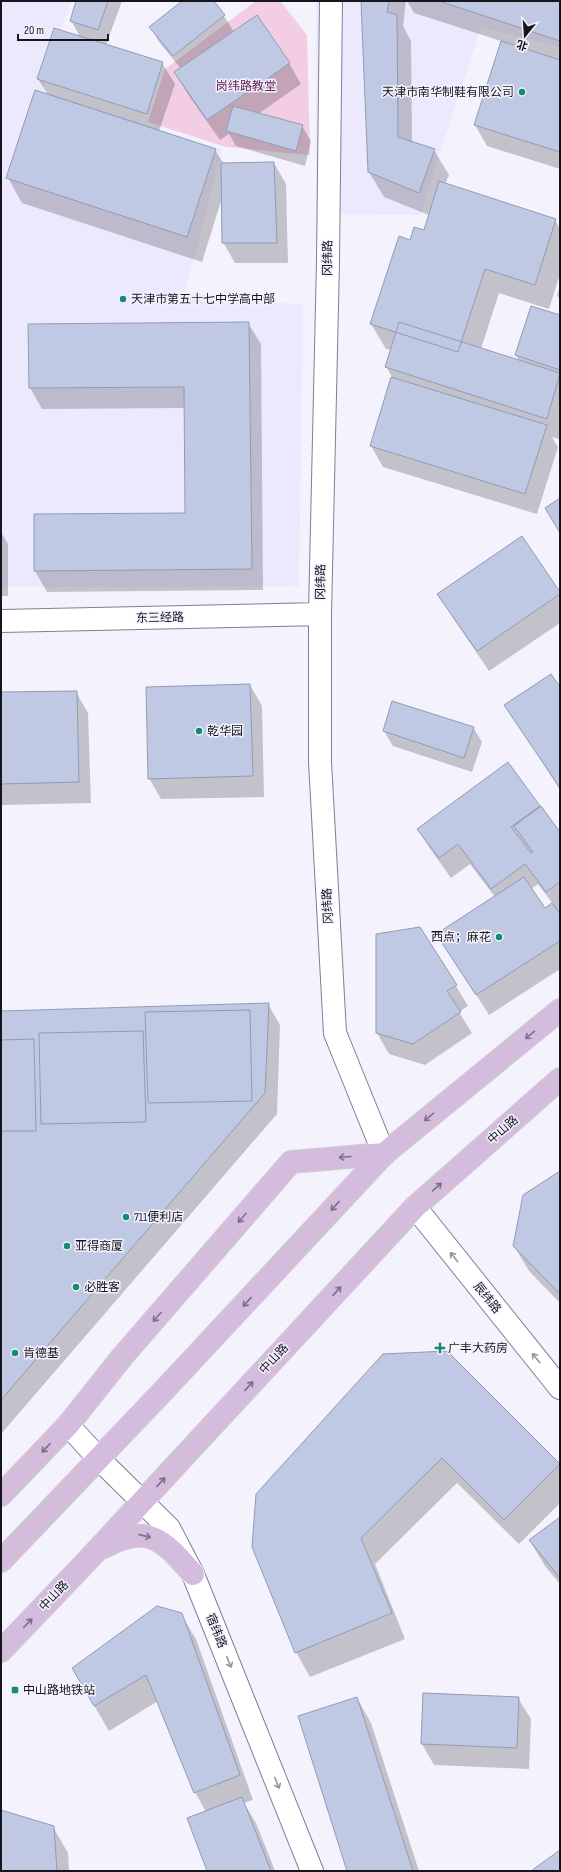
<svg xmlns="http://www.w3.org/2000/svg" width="561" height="1872" viewBox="0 0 561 1872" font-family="'Sofia Sans Condensed','Noto Sans SC',sans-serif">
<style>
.built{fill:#ece9fe}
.green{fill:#f2cde3}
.shadow{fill:#0003;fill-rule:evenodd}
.building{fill:#bfc9e3;stroke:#929bb4}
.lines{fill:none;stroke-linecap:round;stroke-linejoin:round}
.minor-casing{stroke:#817d96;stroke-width:24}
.major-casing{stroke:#d0d0d2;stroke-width:24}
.minor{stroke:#fff;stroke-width:22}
.major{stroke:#d4bcdd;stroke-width:22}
.oneway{stroke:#7e7187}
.oneway2{stroke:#96969a}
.poi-dot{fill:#148c70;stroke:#f4f2fd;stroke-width:1.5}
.labels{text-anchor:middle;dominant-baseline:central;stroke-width:3;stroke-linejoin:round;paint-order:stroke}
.park-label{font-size:12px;fill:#5d1c4a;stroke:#f4f2fd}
.poi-label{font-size:12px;fill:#16151e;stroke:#f4f2fd;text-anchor:start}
.street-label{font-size:12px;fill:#16151e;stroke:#f4f2fd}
</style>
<rect width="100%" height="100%" fill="#f4f2fd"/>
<path class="built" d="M1,1H71L42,91L222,149L185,293L303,305L299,586L1,587Z
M316,1H560V47L481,27L420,215L316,214Z"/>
<path class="green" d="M256,1H280L307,35L310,155L226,147L148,122L165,69Z"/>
<path class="shadow" d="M77,1H122L106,45L162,63L175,84L159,131L215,150L224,164L274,163L286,184L288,263H235L223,242L222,198L202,262L22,203L8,178L48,95L38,79L80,37L71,20Z
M184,1H212L224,16L234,32L289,63L301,84L258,114L302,126L311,141L305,166L236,146L229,134L220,140L187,93L175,72L181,69L159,42L151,27Z
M362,1H406L403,26L411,41L412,143L434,150L449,175L445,184L555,220L560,229V274L549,309L499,293L481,349L519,361L516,355L531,307L560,316V436L559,439L552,437L558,447L537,514L383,467L371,446L392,377L386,366L391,350L386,349L371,324L411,241L424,231L429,215L384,197L369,172Z
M407,1H560V169L487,146L475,125L501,41L414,13Z
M560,286V300L557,295Z
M248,323L261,344L263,590L47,592L35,571L186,514L185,408L42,409L30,388L29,325Z
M1,532L8,544V596H1Z
M439,594H560V623L489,671L451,615Z
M250,685L262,706L264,797L161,799L149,778Z
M560,688V790L506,705Z
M76,692L88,713L91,803L1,805V693Z
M473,727L482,742L472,772L393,746L384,731Z
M508,764L560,834V911L558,913L560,916V969L489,1015L438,934L495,897L470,864L451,878L431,850L418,830ZM538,884L553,904L544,909L531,889Z
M456,986L468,1006L459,1012L472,1033L425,1065L389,1054L377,1033Z
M268,1004L280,1025L277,1114L1,1434V1012Z
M560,1173V1303L529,1271L514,1246Z
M383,1355L559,1465L560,1503L519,1544L457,1483L375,1564L405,1639L310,1677L296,1652Z
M560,1519V1584L545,1566L530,1541Z
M181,1614L196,1639L253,1800L244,1803L256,1823L275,1871H209L206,1812L195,1792L158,1701L109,1731L73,1669Z
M357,1698L371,1723L419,1871H348Z
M518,1698L531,1719L529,1769L434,1765L422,1744Z
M1,1811L53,1827L68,1853L69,1871H1Z"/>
<path class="building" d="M76,1H108L98,30L70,21Z
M182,1H214L225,15L173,56L149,27Z
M361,1H389L387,12L397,15L398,137L435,149L419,193L368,172Z
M439,1H560V41Z
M257,15L290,63L207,120L174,72Z
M54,28L163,62L147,114L37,79Z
M501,41L560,60V152L474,125Z
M35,90L216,149L187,237L6,178Z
M233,106L303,125L296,151L226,131Z
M274,162L277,243H222L221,163Z
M439,181L556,219L535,285L485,269L458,352L370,324L399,236L410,240L414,227L424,230Z
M531,306L560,315V370L515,355Z
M249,322L252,569L34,571V514L185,513L184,387L29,388L28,324Z
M399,322L560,373L547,419L385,367Z
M391,377L547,425L525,494L370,446Z
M560,498V533L545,508Z
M522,536L560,592V594L477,651L437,594Z
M551,674L560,687V788L504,705Z
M250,684L253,776L148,779L146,687Z
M77,691L79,782L1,784V692Z
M392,701L474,727L464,758L383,731Z
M508,762L540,806L511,827L531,853L533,852L514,826L541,806L560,832V882L546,892L525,864L491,889L458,844L439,858L417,829Z
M524,877L545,908L552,903L560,914V941L476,995L436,934Z
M420,927L457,985L447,991L461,1012L413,1044L376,1033V934Z
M269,1003L265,1093L1,1400V1011Z
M250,1010L252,1101L148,1103L145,1012Z
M143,1031L146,1122L41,1124L39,1033Z
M34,1039L36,1131H1V1040Z
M560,1171V1294L513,1246L523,1195Z
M447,1351L560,1464L504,1520L442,1458L361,1538L392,1613L295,1653L252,1547L256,1494L383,1354Z
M560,1517V1578L529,1540Z
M157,1606L182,1613L240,1775L194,1793L146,1675L94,1706L72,1668Z
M423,1693L519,1697L517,1748L421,1744Z
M357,1697L413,1871H347L298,1716Z
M242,1797L271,1871H207L187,1818Z
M1,1810L54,1826L57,1871H1Z
M560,1850V1871H531Z"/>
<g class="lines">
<defs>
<path id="minor" d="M331,1L328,261L320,614V762L335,1033L384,1154
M1,621L320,614
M415,1207L560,1388
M68,1425L99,1459L169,1528L193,1574L312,1871"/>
<path id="major" d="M1,1495L68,1425L122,1357L291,1162L384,1154
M104,1547C149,1522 164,1541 193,1574
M1,1561L167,1387L384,1154L560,1010
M1,1651L88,1560L415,1207L560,1079"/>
</defs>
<use href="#minor" class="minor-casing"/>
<use href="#major" class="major-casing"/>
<use href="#minor" class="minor"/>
<use href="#major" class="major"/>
</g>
<defs><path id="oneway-shaft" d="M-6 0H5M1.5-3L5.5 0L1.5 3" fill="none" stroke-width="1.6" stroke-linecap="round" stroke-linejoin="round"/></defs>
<g class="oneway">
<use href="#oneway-shaft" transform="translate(530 1035) rotate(141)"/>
<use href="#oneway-shaft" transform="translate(429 1117) rotate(141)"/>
<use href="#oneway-shaft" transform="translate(345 1157) rotate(175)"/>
<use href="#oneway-shaft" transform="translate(437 1187) rotate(-41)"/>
<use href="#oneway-shaft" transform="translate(335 1206) rotate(133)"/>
<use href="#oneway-shaft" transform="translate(242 1218) rotate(131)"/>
<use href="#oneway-shaft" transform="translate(337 1291) rotate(-47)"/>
<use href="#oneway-shaft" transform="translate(247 1302) rotate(133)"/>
<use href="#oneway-shaft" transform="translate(157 1317) rotate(131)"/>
<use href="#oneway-shaft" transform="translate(249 1386) rotate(-47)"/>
<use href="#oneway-shaft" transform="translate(46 1448) rotate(133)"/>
<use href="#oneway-shaft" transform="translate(161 1482) rotate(-47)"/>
<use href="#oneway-shaft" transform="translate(145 1536) rotate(13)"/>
<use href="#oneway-shaft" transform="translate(28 1623) rotate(-46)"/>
</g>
<g class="oneway2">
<use href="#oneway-shaft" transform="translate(454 1257) rotate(-129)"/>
<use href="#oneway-shaft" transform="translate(536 1358) rotate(-129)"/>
<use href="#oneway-shaft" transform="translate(229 1662) rotate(68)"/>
<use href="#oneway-shaft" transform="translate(277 1783) rotate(68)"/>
</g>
<g class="poi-dot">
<circle cx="522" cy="92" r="4"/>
<circle cx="123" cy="299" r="4"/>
<circle cx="199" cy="731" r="4"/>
<circle cx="499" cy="937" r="4"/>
<circle cx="126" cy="1217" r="4"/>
<circle cx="67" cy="1246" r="4"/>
<circle cx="76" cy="1287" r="4"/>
<path d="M438 1342h4v4h4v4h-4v4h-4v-4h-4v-4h4z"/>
<circle cx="15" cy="1353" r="4"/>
<rect x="11" y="1686" width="8" height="8" rx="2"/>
</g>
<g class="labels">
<g class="park-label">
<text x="246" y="86">岗纬路教堂</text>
</g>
<g class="poi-label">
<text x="514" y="92" text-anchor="end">天津市南华制鞋有限公司</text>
<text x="131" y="299">天津市第五十七中学高中部</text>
<text x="207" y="731">乾华园</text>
<text x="491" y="937" text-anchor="end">西点；麻花</text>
<text x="134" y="1217">711便利店</text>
<text x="75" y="1246">亚得商厦</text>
<text x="84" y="1287">必胜客</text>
<text x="448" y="1348">广丰大药房</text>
<text x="23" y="1353">肯德基</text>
<text x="23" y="1690">中山路地铁站</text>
</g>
<g class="street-label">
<text transform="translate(328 258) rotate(-89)">冈纬路</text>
<text transform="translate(321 582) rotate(-89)">冈纬路</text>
<text transform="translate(160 618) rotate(-1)">东三经路</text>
<text transform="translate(328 906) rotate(-93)">冈纬路</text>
<text transform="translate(503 1130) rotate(-41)">中山路</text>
<text transform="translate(487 1298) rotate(51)">辰纬路</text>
<text transform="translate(274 1359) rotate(-47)">中山路</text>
<text transform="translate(54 1596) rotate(-46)">中山路</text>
<text transform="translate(216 1631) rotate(68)">宿纬路</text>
</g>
</g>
<rect width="561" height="1872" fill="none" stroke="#16151e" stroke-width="4"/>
<g transform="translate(525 36) rotate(197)" stroke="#f4f2fd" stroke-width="3" paint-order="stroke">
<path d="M0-3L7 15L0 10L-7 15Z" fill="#16151e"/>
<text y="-6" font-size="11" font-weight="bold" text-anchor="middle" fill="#16151e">北</text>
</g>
<path d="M18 34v6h90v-6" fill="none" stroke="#16151e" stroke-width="2"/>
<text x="24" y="34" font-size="12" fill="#16151e" stroke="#f4f2fd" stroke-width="3" paint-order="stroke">20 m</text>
</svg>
